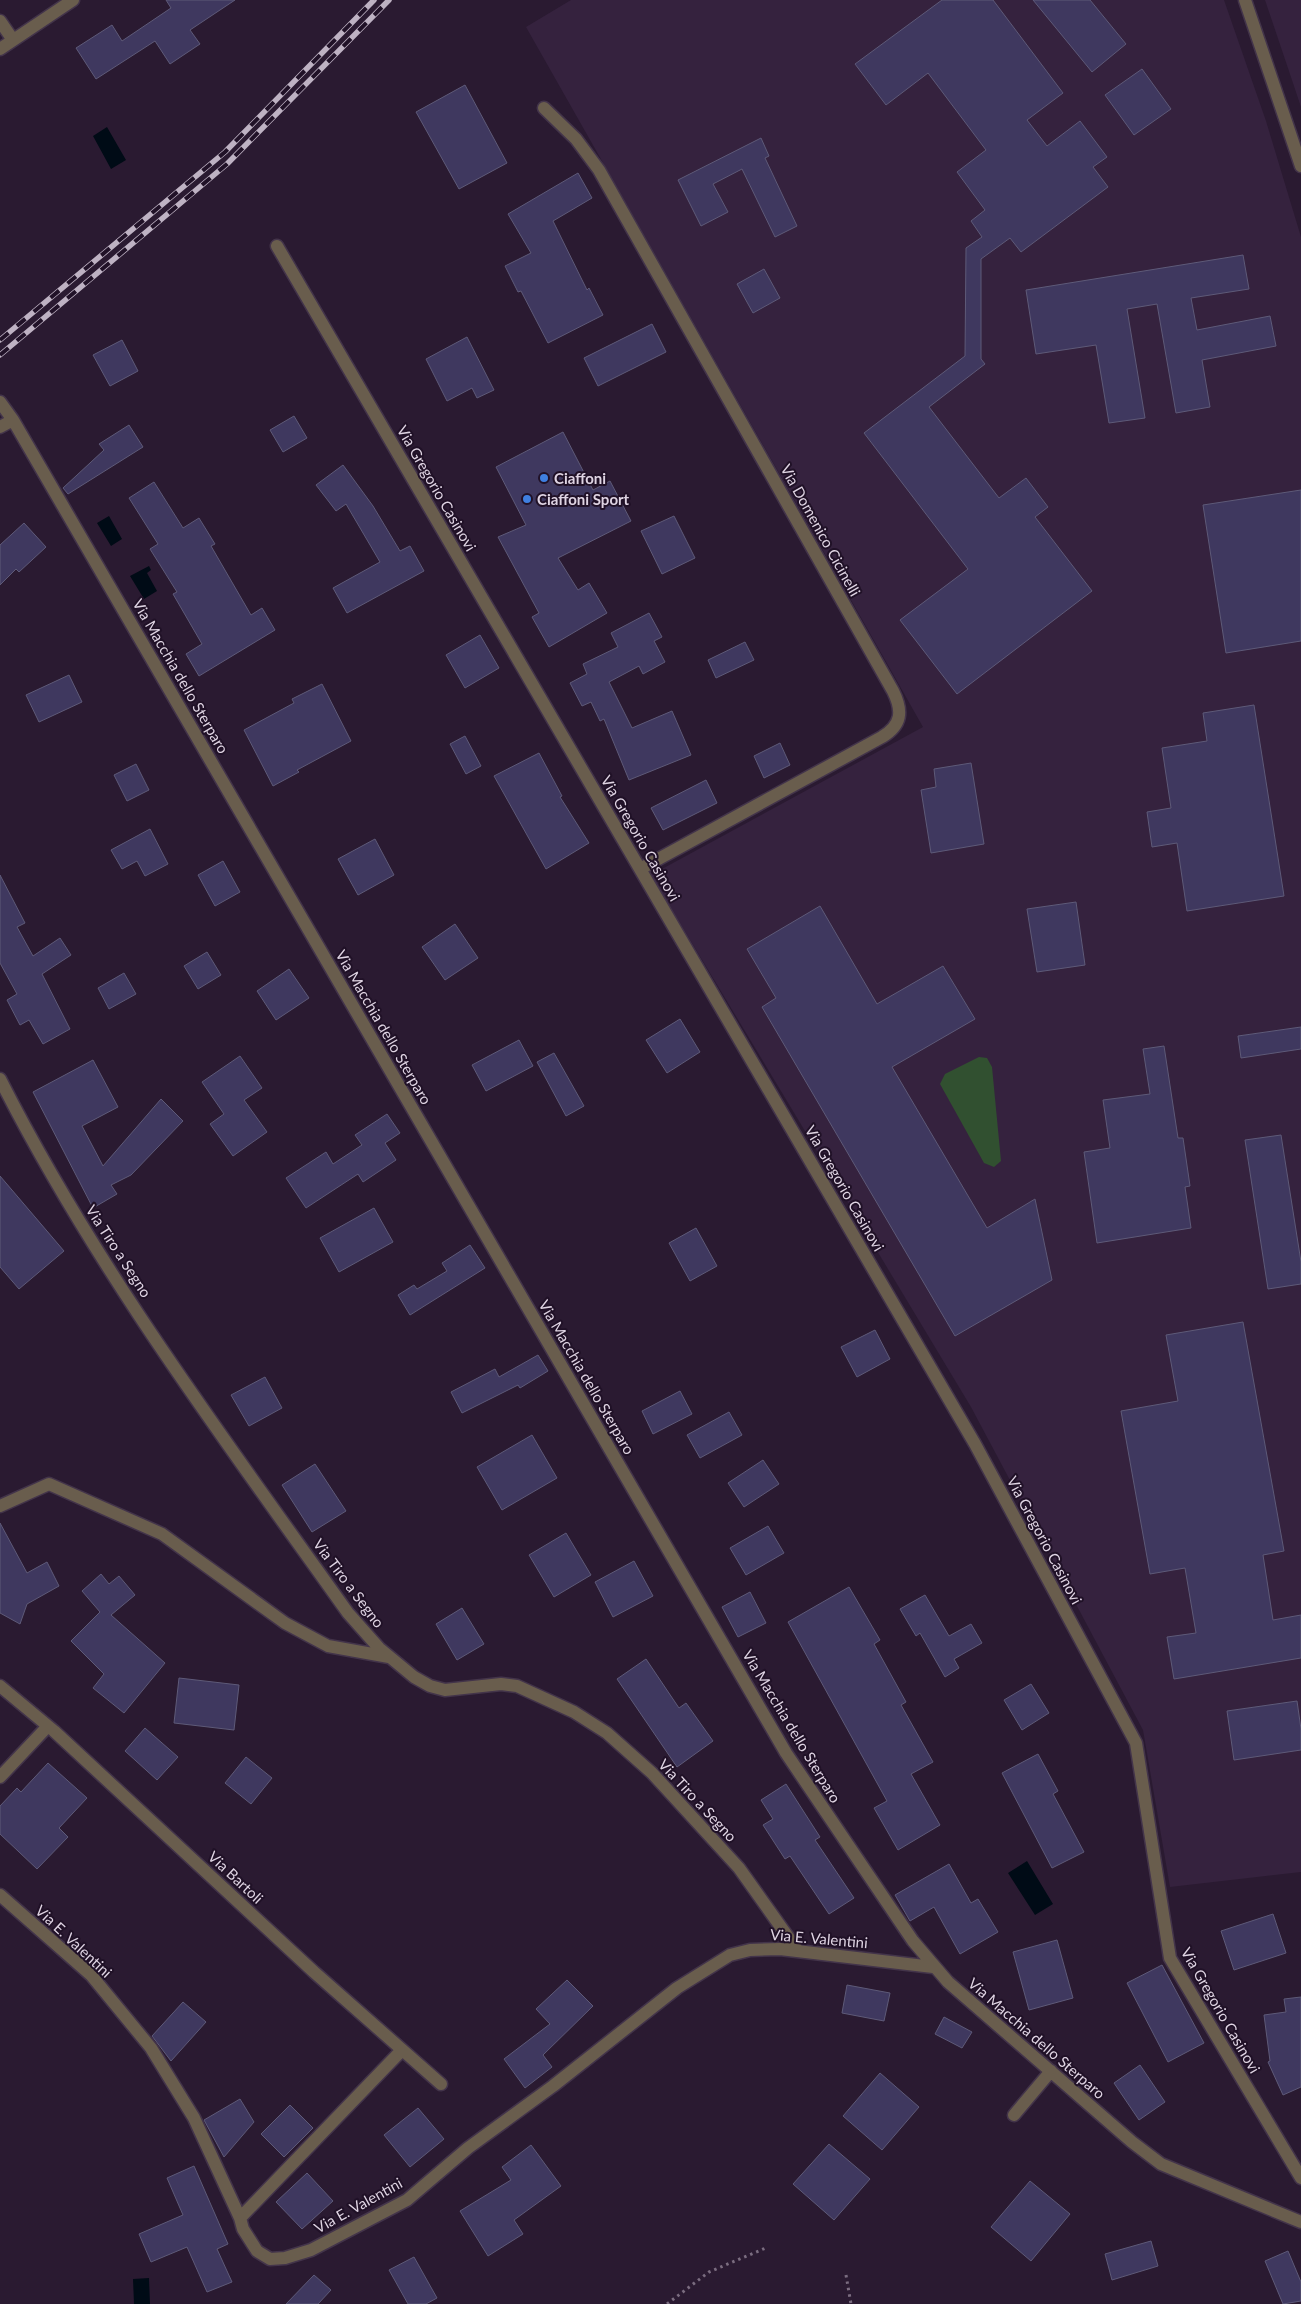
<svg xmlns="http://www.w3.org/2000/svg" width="1301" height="2304" viewBox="0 0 1301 2304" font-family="Lato,sans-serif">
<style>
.built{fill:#35223e}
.green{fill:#315030}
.water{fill:#000b16}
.building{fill:#3f385f;stroke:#5e5a78}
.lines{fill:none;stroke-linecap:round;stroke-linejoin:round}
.minor-casing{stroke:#43344a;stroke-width:15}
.path{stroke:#7b6d80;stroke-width:3;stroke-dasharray:2.5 4;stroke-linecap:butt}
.minor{stroke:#695d4d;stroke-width:12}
.rail-casing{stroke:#beb2c3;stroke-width:5.5}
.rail{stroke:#201127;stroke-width:4;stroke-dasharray:11;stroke-linecap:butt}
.shop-dot{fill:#3f7fe0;stroke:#201127;stroke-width:2}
.labels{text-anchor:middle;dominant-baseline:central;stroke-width:4;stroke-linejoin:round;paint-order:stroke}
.poi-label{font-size:15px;font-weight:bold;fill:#dfd4e3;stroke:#201127;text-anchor:start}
.street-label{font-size:15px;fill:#dfd4e3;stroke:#201127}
</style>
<rect width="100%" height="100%" fill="#2a1a31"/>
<path class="built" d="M571,0H1224L1266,121L1301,237V1872L1170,1887L1143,1730L971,1407L651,875L923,727L526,27Z
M1265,0H1301V107L1294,86Z"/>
<path class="green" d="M979,1057L987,1058L992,1067L1001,1161L994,1167L984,1163L940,1084L945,1074Z"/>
<path class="water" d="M107,127L126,160L111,169L93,136Z
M109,516L122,539L111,546L97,523Z
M149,566L151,570L147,573L157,591L144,599L130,576Z
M1027,1861L1053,1904L1035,1915L1008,1873Z
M149,2278L150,2304H134L133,2279Z"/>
<path class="building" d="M166,0H235L190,30L200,44L170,64L155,41L96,79L76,48L112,25L122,41L171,8Z
M942,0H993L1063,93L1027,120L1047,146L1080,121L1107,157L1093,167L1108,187L1021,252L1010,238L981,259V359L985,364L929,407L999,498L1026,478L1048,507L1035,517L1092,591L957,694L900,620L968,569L864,433L965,356L966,248L982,237L971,221L985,210L957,172L986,150L928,73L886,105L855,64Z
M1033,0H1090L1126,44L1092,72Z
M1142,69L1171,109L1134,135L1105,95Z
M465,85L507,163L459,189L416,112Z
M761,138L769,156L765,158L797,226L775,237L742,169L713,184L728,212L701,226L678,180Z
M578,173L592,198L553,221L587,290L589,288L603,315L548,343L521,291L518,292L505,266L531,253L508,214Z
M1243,255L1249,289L1191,298L1197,330L1270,316L1276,346L1202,360L1210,407L1176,413L1157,304L1127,309L1145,418L1109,423L1096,345L1036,354L1026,290Z
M764,269L780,298L753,313L737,284Z
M652,324L666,352L598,386L584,358Z
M467,337L494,390L477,398L472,388L447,401L426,359Z
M122,340L138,371L110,386L93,355Z
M294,416L307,438L283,452L270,430Z
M129,425L143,447L68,494L63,488L104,450L99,444Z
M563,432L593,490L610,481L631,521L558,558L578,590L589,583L607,613L549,647L532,617L539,613L498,537L526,525L496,467Z
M343,465L373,506L400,551L410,546L424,571L347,613L333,588L380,562L346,504L336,511L316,485Z
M154,482L183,528L199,518L215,544L211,546L251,615L262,608L275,630L199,676L186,654L202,644L173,594L177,592L150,549L158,544L129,498Z
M1301,490V641L1226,653L1203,505Z
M674,516L695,558L662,574L641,531Z
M24,523L46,547L19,572L16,569L0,585V545Z
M649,613L662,637L654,641L665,662L643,674L639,666L609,682L632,728L672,711L691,755L629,780L604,719L600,721L591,702L582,706L570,683L587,674L583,664L618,647L611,633Z
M480,635L499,668L465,688L446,655Z
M745,642L754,660L716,678L708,660Z
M69,675L82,702L39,722L26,695Z
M322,684L351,741L297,770L299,772L273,786L244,730L294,703L292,699Z
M1254,705L1284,896L1187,911L1177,843L1152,847L1147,812L1171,808L1162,748L1207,741L1203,713Z
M465,736L481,766L466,774L450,744Z
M780,743L790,765L764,778L754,756Z
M539,753L562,796L560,797L589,843L546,869L494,776Z
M971,763L984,844L931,853L921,790L936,787L934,769Z
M136,764L149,790L127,801L114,775Z
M706,780L717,803L663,830L651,808Z
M150,829L168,864L145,876L137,861L122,869L111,850Z
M375,839L394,875L358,895L338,859Z
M223,861L240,892L215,906L198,875Z
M0,875L25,923L17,927L33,956L60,938L71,955L42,974L70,1029L43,1044L29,1020L20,1025L7,1000L17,994L0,963Z
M1076,902L1085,965L1037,972L1027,909Z
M820,906L877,1004L943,966L975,1019L892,1067L987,1228L1035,1199L1052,1280L955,1336L762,1007L776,998L747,949Z
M455,924L478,958L445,980L422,947Z
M207,952L221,975L198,989L184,966Z
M289,969L309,998L276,1020L257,991Z
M124,973L136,994L109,1009L98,988Z
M680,1019L700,1052L667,1073L646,1040Z
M1301,1027V1049L1241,1058L1238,1036Z
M519,1040L533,1066L486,1091L472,1065Z
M1164,1046L1178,1138H1183L1190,1186L1185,1187L1191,1228L1097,1243L1084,1152L1110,1148L1103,1100L1150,1094L1143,1049Z
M554,1053L584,1106L566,1116L537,1062Z
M240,1056L262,1088L244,1100L267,1132L233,1156L210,1124L224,1114L202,1082Z
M93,1060L118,1107L82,1126L103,1166L161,1099L183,1121L131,1175L111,1185L117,1194L93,1208L33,1092Z
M387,1114L400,1133L385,1143L396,1160L363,1182L358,1174L306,1208L286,1178L326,1152L333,1164L362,1145L355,1135Z
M1281,1135L1301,1262V1284L1268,1289L1245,1140Z
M0,1176L64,1251L19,1289L0,1267Z
M374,1208L393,1242L339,1272L320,1238Z
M696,1228L717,1266L690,1281L669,1243Z
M470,1245L485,1268L410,1315L398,1295L414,1285L417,1289L447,1271L442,1263Z
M1243,1322L1284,1551L1263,1555L1273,1620L1301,1615V1658L1174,1679L1167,1637L1196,1633L1185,1568L1150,1574L1121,1411L1178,1401L1166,1335Z
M875,1330L890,1359L857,1377L841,1347Z
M538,1355L548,1371L520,1388L518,1385L462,1413L451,1392L495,1369L499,1377Z
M265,1377L282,1408L249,1426L231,1395Z
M680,1391L692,1414L653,1434L642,1411Z
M729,1412L742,1435L700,1458L687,1435Z
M532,1435L557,1478L502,1510L477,1467Z
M763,1460L779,1484L744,1507L728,1483Z
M315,1464L346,1511L312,1532L282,1485Z
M0,1523L27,1573L47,1562L59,1586L27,1604L20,1624L0,1613Z
M768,1526L784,1553L746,1575L730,1548Z
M566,1533L591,1575L554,1597L529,1555Z
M634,1561L653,1596L613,1617L595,1582Z
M101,1574L109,1584L119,1576L135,1595L111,1615L165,1663L124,1713L93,1688L104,1674L71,1641L100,1612L82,1591Z
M849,1587L880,1640L874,1644L906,1702L901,1705L933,1762L911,1774L940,1825L898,1850L874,1808L887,1801L788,1622Z
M750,1592L766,1623L738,1637L722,1607Z
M925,1595L949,1636L971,1624L982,1643L954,1659L959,1668L945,1677L920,1633L916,1636L900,1609Z
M462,1608L484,1644L457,1660L436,1624Z
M646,1659L679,1708L686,1703L713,1741L677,1767L617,1679Z
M179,1678L239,1685L234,1730L174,1723Z
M1031,1684L1049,1713L1022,1730L1004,1700Z
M1297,1701L1301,1729V1750L1234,1760L1227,1711Z
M145,1728L178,1757L157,1780L125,1751Z
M1038,1754L1058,1791L1053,1794L1084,1852L1052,1868L1002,1773Z
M246,1757L272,1778L251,1804L225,1783Z
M48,1763L87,1798L59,1828L68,1837L37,1869L0,1834V1806L17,1788L21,1792Z
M786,1784L820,1837L815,1840L854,1898L829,1914L790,1856L785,1859L763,1825L773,1819L761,1800Z
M949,1864L971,1903L978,1899L998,1932L960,1954L934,1907L910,1921L895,1895Z
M1273,1914L1286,1953L1234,1970L1221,1931Z
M1057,1940L1073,1998L1029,2010L1013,1952Z
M1162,1965L1204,2043L1168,2062L1127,1983Z
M567,1980L593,2006L543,2055L552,2067L525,2088L504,2059L550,2024L536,2009Z
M847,1985L890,1993L884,2021L842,2013Z
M1301,1997V2087L1283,2095L1268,2062L1270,2061L1264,2015L1286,2012L1284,1999Z
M183,2002L206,2022L171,2061L152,2036Z
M944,2017L972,2032L962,2048L935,2034Z
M1140,2065L1165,2102L1139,2120L1114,2083Z
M880,2073L919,2107L882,2150L843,2116Z
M240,2099L254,2122L224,2157L204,2120Z
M290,2105L313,2128L284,2157L261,2134Z
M418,2108L444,2139L410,2167L384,2135Z
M829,2144L870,2179L834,2220L793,2184Z
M531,2145L561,2186L514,2220L523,2234L488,2256L460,2211L511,2180L502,2167Z
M194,2166L228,2244L217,2249L232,2282L207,2292L187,2247L151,2262L139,2234L183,2215L167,2178Z
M307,2173L333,2201L302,2229L276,2202Z
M1030,2181L1070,2214L1031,2261L991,2227Z
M1151,2241L1158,2266L1112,2280L1105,2254Z
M1288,2251L1301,2282V2301L1283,2304L1265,2261Z
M414,2257L437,2298L426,2304H408L389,2270Z
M314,2275L331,2290L318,2304H286Z"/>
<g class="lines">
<defs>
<path id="minor" d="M1245,0L1301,166
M0,21L13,40
M0,49L73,0
M544,108L576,139L599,170L893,691C903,711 902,725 882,737L640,869
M277,246L975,1444L1136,1743L1170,1958L1301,2178
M0,402L13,420L786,1753L913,1941L948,1982L1132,2142L1161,2164L1301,2222
M0,427L13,420
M0,1079C96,1269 225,1440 348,1613L379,1648L414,1677L430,1686L445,1690L501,1684L517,1686L574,1712L607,1733L652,1773L739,1868L798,1951
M0,1506L49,1484L162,1534L285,1623L328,1646L389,1657
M0,1686L54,1731L314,1972L441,2084
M0,1777L48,1726
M0,1895L91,1975L151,2048L194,2118L240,2218L243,2229L257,2251L270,2259L285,2258L311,2250L407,2200L468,2148L553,2086L677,1988L730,1955L750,1950L780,1949L933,1967
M1014,2115L1051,2071
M240,2218L402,2050"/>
</defs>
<use href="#minor" class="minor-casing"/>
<path class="path" d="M846,2275L851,2304
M667,2304L709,2272L768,2247"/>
<use href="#minor" class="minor"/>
<defs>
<path id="rail" d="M0,340L225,152L374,0
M0,355L227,164L389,0"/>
</defs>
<use href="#rail" class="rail-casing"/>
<use href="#rail" class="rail"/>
</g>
<g class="shop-dot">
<circle cx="544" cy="478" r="5"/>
<circle cx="527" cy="499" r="5"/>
</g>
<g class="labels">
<g class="poi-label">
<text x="554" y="478">Ciaffoni</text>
<text x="537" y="499">Ciaffoni Sport</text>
</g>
<g class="street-label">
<text transform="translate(437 488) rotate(60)">Via Gregorio Casinovi</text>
<text transform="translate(821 530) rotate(61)">Via Domenico Cicinelli</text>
<text transform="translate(181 676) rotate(60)">Via Macchia dello Sterparo</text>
<text transform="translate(641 838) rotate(60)">Via Gregorio Casinovi</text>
<text transform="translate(384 1027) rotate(60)">Via Macchia dello Sterparo</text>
<text transform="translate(845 1188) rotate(60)">Via Gregorio Casinovi</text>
<text transform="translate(119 1251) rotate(57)">Via Tiro a Segno</text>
<text transform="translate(587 1377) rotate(60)">Via Macchia dello Sterparo</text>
<text transform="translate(1045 1540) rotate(62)">Via Gregorio Casinovi</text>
<text transform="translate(349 1583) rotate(53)">Via Tiro a Segno</text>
<text transform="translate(792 1726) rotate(59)">Via Macchia dello Sterparo</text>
<text transform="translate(698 1800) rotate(47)">Via Tiro a Segno</text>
<text transform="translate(236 1877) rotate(43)">Via Bartoli</text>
<text transform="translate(819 1938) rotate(5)">Via E. Valentini</text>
<text transform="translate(74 1941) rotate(43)">Via E. Valentini</text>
<text transform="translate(1221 2010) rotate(60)">Via Gregorio Casinovi</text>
<text transform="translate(1037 2038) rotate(41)">Via Macchia dello Sterparo</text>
<text transform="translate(358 2205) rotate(-29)">Via E. Valentini</text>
</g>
</g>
</svg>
